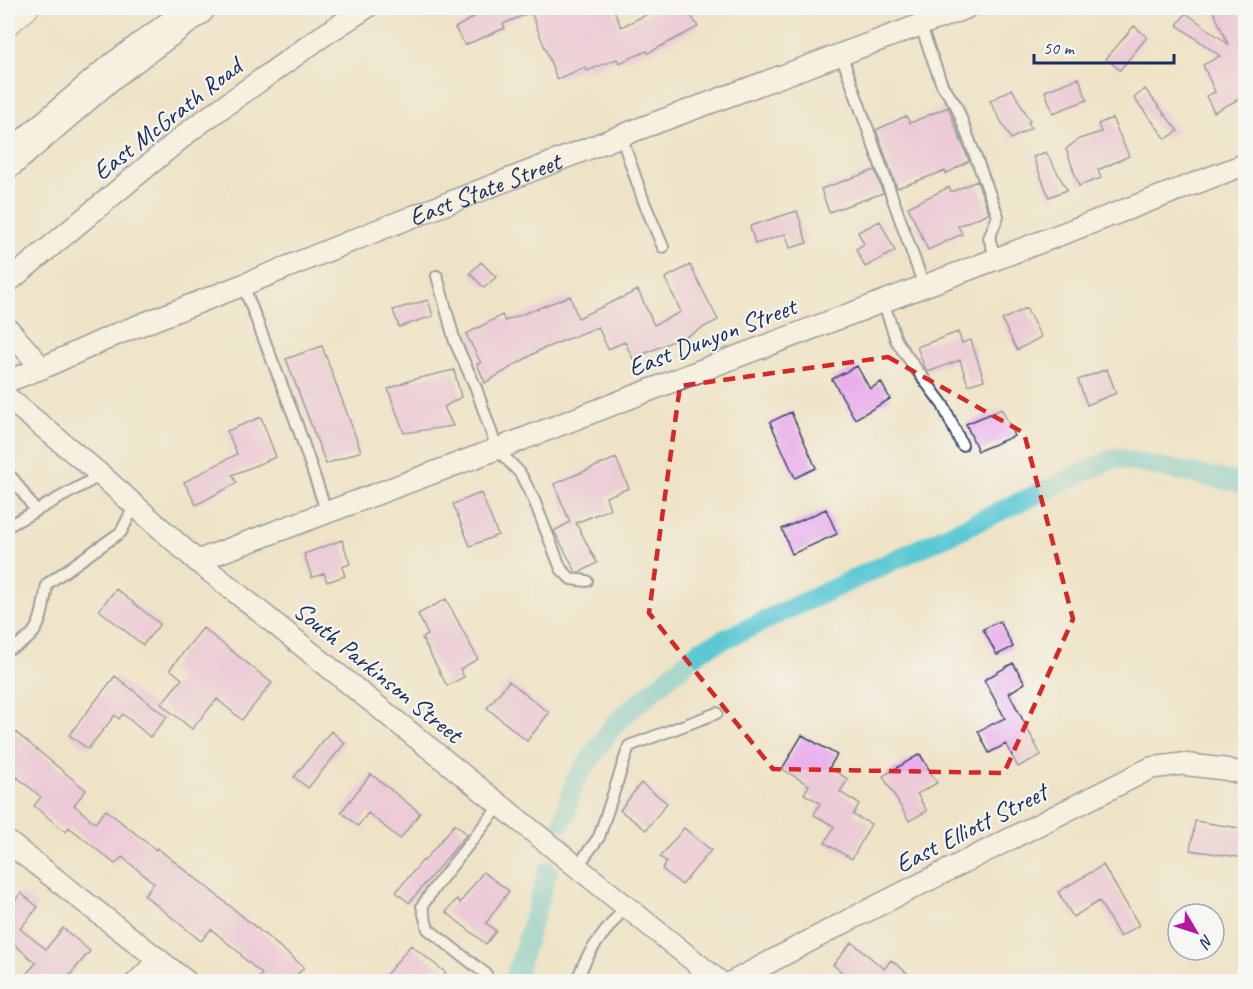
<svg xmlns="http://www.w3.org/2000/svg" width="1253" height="989" viewBox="0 0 1253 989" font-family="Caveat,sans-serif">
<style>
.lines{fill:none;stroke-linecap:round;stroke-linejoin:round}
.canal{stroke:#5cc8d3;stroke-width:20}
.building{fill:#e8acea}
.service-casing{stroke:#3b4a6e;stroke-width:14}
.minor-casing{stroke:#3b4a6e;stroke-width:24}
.tertiary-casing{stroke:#3b4a6e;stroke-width:28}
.trunk-casing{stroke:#3b4a6e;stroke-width:36}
.service{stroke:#fff;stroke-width:10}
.minor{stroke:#fff;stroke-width:21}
.tertiary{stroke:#fff;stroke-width:26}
.trunk{stroke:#fff;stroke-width:33}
.marked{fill:none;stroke:#d62828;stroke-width:4.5;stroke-dasharray:12 8;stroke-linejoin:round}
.labels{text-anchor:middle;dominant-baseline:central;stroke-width:4.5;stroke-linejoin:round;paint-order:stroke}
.street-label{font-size:26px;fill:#1b2f5e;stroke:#f6f6f2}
</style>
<rect width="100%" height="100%" fill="#f6f6f2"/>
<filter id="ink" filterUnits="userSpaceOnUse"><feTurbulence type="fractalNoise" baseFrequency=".0167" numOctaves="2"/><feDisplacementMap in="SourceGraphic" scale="12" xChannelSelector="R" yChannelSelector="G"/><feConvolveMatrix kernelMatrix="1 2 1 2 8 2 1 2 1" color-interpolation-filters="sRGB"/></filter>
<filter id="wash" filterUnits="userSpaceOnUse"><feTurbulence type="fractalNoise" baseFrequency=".008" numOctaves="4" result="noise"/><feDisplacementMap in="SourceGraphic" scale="24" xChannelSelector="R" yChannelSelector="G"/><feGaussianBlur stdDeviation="1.35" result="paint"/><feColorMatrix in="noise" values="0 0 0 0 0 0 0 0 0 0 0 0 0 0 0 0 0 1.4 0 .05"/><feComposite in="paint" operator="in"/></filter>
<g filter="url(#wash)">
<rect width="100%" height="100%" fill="#efe3c7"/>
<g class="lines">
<path class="canal" d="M563,821L575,781L616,722L701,650L1115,458L1246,484
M514,982L548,871"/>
</g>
<g id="blocks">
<path class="building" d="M489,8H613L621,27L660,8H687L698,27L648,53L647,51L619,63L617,59L587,71L586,67L557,79L531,12L503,24L505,28L465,45L455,28Z
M1212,8H1245V96L1214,112L1206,96L1215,92L1203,65L1220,56L1177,25L1186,13L1228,44Z
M1134,26L1147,37L1120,70L1106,59Z
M1079,78L1087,100L1053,113L1045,91Z
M1012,89L1030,121L1028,122L1031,128L1011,139L990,101Z
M1145,89L1178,131L1166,139L1134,98Z
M948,107L969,161L946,174L945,171L897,188L876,130L906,116L910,123Z
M1112,118L1129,156L1098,170L1101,178L1079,186L1066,149L1079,139L1101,132L1098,124Z
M1046,152L1067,190L1049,197L1033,157Z
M875,170L883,193L829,212L821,189Z
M977,181L989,213L958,226L962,234L928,250L908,207L949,187L951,192Z
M797,211L807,243L790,248L786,234L755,244L750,226Z
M880,221L895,251L865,267L856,249L864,244L858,232Z
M481,262L496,277L484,288L470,273Z
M690,265L718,320L683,338L682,337L633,359L625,342L608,349L598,327L540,350L485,383L477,364L481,363L466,334L502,315L505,321L570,296L578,318L638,290L654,325L681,312L665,278Z
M428,300L433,316L399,327L393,310Z
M1026,308L1041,337L1017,350L1002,320Z
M958,332L962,343L971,340L984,380L968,385L960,360L928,372L924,366L917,347Z
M322,346L361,451L326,464L286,359Z
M857,366L870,389L881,382L890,399L855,419L832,379Z
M1107,369L1116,393L1087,405L1078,380Z
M454,370L461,397L444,407L453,426L404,433L388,389L411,380Z
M1002,409L1014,436L978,451L966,424Z
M791,412L816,468L795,478L770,422Z
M261,417L276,457L232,475L237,483L196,505L184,482L237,454L227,431Z
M616,458L629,488L606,497L610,509L576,523L597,563L579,573L576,572L554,531L570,522L554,484Z
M481,493L498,535L470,546L453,504Z
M826,509L837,534L792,554L782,529Z
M342,540L350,564L342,567L345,576L327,582L324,573L312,578L304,554Z
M116,589L160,624L143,645L99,610Z
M446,599L478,659L460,669L464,677L447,686L422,638L428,635L418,614Z
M1000,621L1013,647L997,655L983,629Z
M203,628L272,683L242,720L217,699L192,729L161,704L182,679L170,669Z
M1013,663L1025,683L1009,693L1041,755L1018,767L1006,744L989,753L978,731L1005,718L984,680Z
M115,676L167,717L150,737L123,714L119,719L115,715L88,749L69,735Z
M509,681L549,713L527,741L487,708Z
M8,726L86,790L74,805L95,823L106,810L156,850L157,848L208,888L304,967L291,981H256L262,974L241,956L242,955L211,929L201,941L144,895L154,883L122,857L115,864L69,827L66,832L34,806L41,797L17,777L8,790Z
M331,731L345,743L308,788L294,777Z
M802,735L837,755L829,768L848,779L840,792L859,804L853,815L871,824L852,859L825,843L834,826L814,815L820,803L804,794L809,785L782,769Z
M920,754L937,783L917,794L927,811L909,821L883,776Z
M371,774L420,813L400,839L368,813L358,826L341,812Z
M641,783L667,803L646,830L620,810Z
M1195,821L1245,829V858L1190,850Z
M455,824L467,834L409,903L396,892L423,860L424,861Z
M684,828L711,850L682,885L662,869L667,862L660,857Z
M1103,865L1139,925L1120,937L1099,901L1073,917L1058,892Z
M483,872L509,891L486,923L496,931L486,944L446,912L457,899L460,903Z
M21,893L38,907L20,929L46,949L63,928L90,951L65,981H20L36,963L10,941L8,944V909Z
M852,942L884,969L891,960L917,981H854L833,965Z
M411,945L446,973L439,981H381Z"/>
</g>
</g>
<g filter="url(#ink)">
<use href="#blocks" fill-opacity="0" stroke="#3b4a6e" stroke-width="1.5"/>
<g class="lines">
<defs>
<path id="service" d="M920,24L942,85L956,105L998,216L989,238L996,259
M841,54L924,286
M621,136L644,202L663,247
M437,276L455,342L476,388L497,449L520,473L534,500L561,569L571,579L587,581
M243,285L295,419L327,513
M883,301L896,340L906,355L943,405L962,445
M8,474L14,480L35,510
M8,526L101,475
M8,649C42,638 42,615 47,584L121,532L135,505
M577,867L599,837L629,746L717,713
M486,974L428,929L422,906L435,887L500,805
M577,982C585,952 607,930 626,906"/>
<g id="minor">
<path d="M8,282L192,129L321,37L366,8"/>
<path d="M8,329L42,368"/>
<path id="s1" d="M8,381L42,368L117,334L243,285L376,231L636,130L966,8"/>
<path d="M8,398L101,475L197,561L720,982"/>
<path d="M197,561L497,449L728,360L996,259L1246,164"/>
<path d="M8,842L187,982"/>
<path d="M137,982L159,960"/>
<path d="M732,982L851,919L1151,768L1182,764L1224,769L1246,774"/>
</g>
<path id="tertiary" d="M8,22L25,8"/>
<path id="trunk" d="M8,161L110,73L198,8"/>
</defs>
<use href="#service" class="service-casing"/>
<use href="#minor" class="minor-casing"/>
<use href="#tertiary" class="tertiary-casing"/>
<use href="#trunk" class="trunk-casing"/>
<use href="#service" class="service"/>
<use href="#minor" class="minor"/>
<use href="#tertiary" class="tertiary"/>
<use href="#trunk" class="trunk"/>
</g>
</g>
<path d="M0 0H1253V989H0ZM888,357L1024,433L1073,619L1004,773L773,769L649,613L680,386Z" fill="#efe3c7" fill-opacity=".55" fill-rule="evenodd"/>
<path class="marked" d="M888,357L1024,433L1073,619L1004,773L773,769L649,613L680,386Z"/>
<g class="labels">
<g class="street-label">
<text transform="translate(167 119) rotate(-38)">East McGrath Road</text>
<text stroke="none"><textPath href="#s1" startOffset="514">East State Street</textPath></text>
<text transform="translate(712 337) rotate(-21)">East Dunyon Street</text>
<text transform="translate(378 672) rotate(39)">South Parkinson Street</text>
<text transform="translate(971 828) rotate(-27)">East Elliott Street</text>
</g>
</g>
<rect width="1253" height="989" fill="none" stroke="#f6f6f2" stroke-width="30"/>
<g transform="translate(1196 932) rotate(129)"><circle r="28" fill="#f6f6f2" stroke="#9ea6b7" stroke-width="1.5"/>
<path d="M0-4.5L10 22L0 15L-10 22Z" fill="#b5179e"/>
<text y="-9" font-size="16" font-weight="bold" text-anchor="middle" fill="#1b2f5e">N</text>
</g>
<path d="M1034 54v9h140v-9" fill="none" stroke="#1b2f5e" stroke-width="3"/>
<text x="1043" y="54" font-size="18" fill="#1b2f5e" stroke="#f6f6f2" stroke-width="4.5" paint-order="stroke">50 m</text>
</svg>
